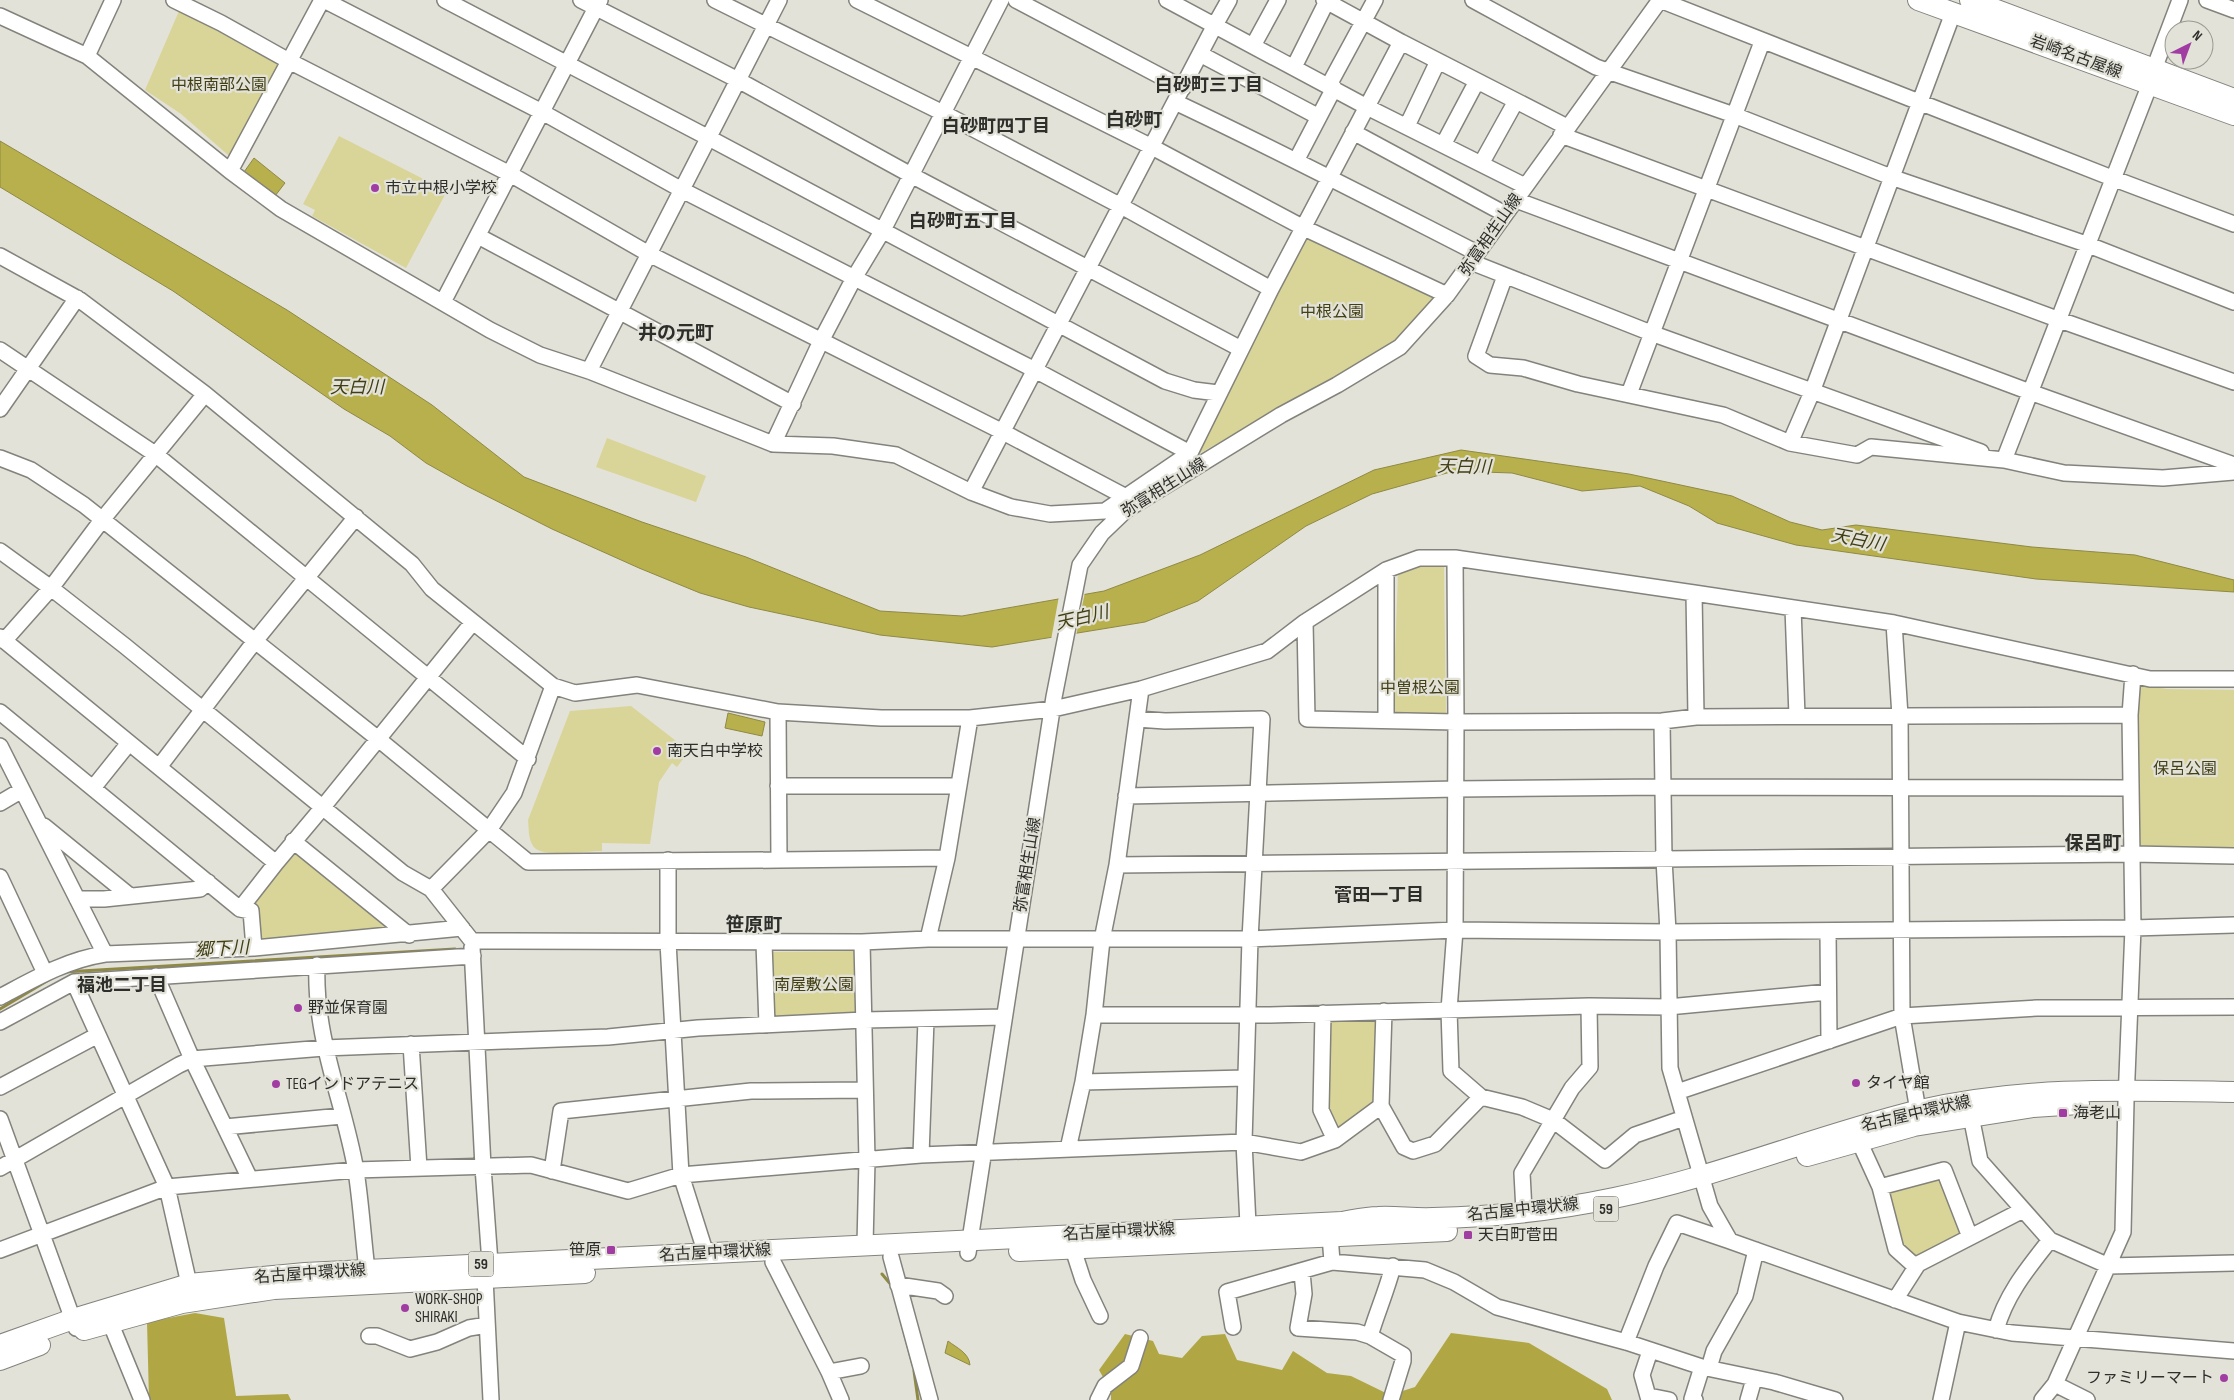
<svg xmlns="http://www.w3.org/2000/svg" width="2234" height="1400" viewBox="0 0 2234 1400" font-family="'Sofia Sans Condensed','Noto Sans JP',sans-serif">
<style>
.green{fill:#d9d598}
.forest{fill:#b0a744}
.water{fill:#b8b04d;stroke:#8f8943}
.pier{fill:#e2e2d9}
.lines{fill:none;stroke-linecap:round;stroke-linejoin:round}
.stream{stroke:#8f8943;stroke-width:3}
.minor-casing{stroke:#83837c;stroke-width:18}
.major-casing{stroke:#83837c;stroke-width:22}
.minor{stroke:#fff;stroke-width:15}
.major{stroke:#fff;stroke-width:20}
.poi-dot{fill:#a13da2;stroke:#e2e2d9;stroke-width:2}
.labels{text-anchor:middle;dominant-baseline:central;stroke-width:4.5;stroke-linejoin:round;paint-order:stroke}
.shield{fill:#e2e2d9;stroke:#64645f;stroke-width:1}
.shield-label{font-size:15px;font-weight:bold;fill:#2e2e2b}
.street-label{font-size:16px;fill:#2e2e2b;stroke:#e2e2d9}
.park-label{font-size:16px;fill:#434016;stroke:#e2e2d9}
.poi-label{font-size:16px;fill:#2e2e2b;stroke:#e2e2d9;text-anchor:start}
.neighbourhood-label{font-size:18px;font-weight:bold;fill:#2e2e2b;stroke:#e2e2d9}
.water-label{font-size:18px;font-style:italic;fill:#413e14;stroke:#e2e2d9}
.quarter-label{font-size:19px;font-weight:bold;fill:#2e2e2b;stroke:#e2e2d9}
</style>
<rect width="100%" height="100%" fill="#e2e2d9"/>
<path class="green" d="M179,11L283,65L235,161L181,114L145,90Z
M339,136L447,191L406,268L312,216L315,210L303,204Z
M1305,231L1442,296L1398,344L1191,458Z
M607,438L706,476L696,502L596,467Z
M1421,565L1444,567L1446,716L1393,713L1398,573Z
M2137,684L2167,689L2234,690V847H2136Z
M631,706L689,751L677,767L672,763L659,782L650,844L602,843V851C588,851 547,857 536,849C528,843 529,830 528,820L570,711Z
M294,847L397,932L259,944V915L254,899Z
M856,951L860,1013L774,1020L771,952Z
M1373,1016L1377,1020L1376,1104L1340,1129L1333,1126L1328,1107L1330,1017Z
M1939,1174L1964,1237L1918,1260L1900,1247L1887,1187Z"/>
<path class="forest" d="M195,1313L224,1318L236,1396L288,1394L291,1400H149L147,1322Z
M1451,1333L1529,1343L1607,1389L1612,1400H1111V1391L1099,1370L1125,1334L1153,1341L1159,1354L1182,1358L1202,1336L1225,1334L1237,1360L1282,1370L1293,1351L1327,1373L1351,1376L1390,1395L1415,1387Z"/>
<path class="water" d="M0,141L287,310L432,405L524,477L642,522L746,557L880,611L962,616L1104,591L1200,555L1374,470L1461,450L1629,474L1732,496L1790,522L1822,530L1856,525L2032,547L2135,555L2234,580V592L2036,579L1796,545L1717,523L1689,506L1640,486L1582,491L1512,473L1454,471L1372,494L1306,526L1198,601L1145,622L992,647L880,635L749,607L700,593L639,568L552,529L467,486L426,463L390,436L344,409L173,291L0,187Z
M254,158L285,183L275,196L244,172Z
M728,713L765,722L762,736L725,728Z
M948,1341C957,1348 969,1353 970,1365L945,1353Z"/>
<path class="pier" d="M1085,592L1076,636L1051,640L1059,596Z"/>
<g class="lines">
<path class="stream" d="M64,972L455,949
M0,1009L52,978
M882,1274L892,1286
M901,1320L913,1365
M914,1371L918,1400"/>
<defs>
<path id="minor" d="M174,0L221,23L289,61L510,174L649,254L1003,432L1126,497
M324,0L542,112L682,190L1035,370L1190,453
M445,0L709,138L1165,381L1194,390L1218,393
M581,0L738,80L911,175L1241,349
M715,0L943,113L1121,206L1271,289
M857,0L1152,147L1304,228L1447,295
M1016,0L1183,88
M1167,0L1367,107L1525,186
M1324,0L1401,42L1567,127
M1473,0L1596,67L1734,115L1891,177L2086,244L2234,302
M1660,0L2112,178L2234,224
M2207,0L2234,10
M0,16L87,56L230,171L281,209L490,330L540,355L589,371L773,444L833,446L896,455L971,492L1011,507L1050,514L1105,511L1190,453L1271,289L1401,42
M1254,44L1278,0
M1200,54L1319,117
M87,56L113,0
M1294,67L1327,1
M2154,69L2180,0
M1329,85L1375,0
M1175,102C1277,150 1377,202 1477,253
M1407,126L1438,61
M1353,132L1505,214
M1561,135L2057,319L2234,382
M1443,145L1477,81
M1297,159L1334,88
M1481,164L1516,101
M230,171L322,0
M1516,200L2030,392L2234,465
M478,236L793,404
M0,256L80,300L205,394L412,564L432,589L553,686L514,793L489,830L431,889
M1471,262L1651,333L1981,452
M1505,276L1476,356L1490,365L1523,368L1578,384L1723,415L1790,443L1857,455L1871,447L2004,460L2064,473L2163,478L2234,472
M443,302L600,0
M0,350L155,454L528,759
M589,371L779,0
M1629,394L1762,42
M0,409L77,298
M1790,443L1812,392L1953,13
M773,444L821,341L854,278L883,230L1001,0
M0,458L31,470L84,505L377,738L528,862L779,860L778,712L637,685L575,693L553,686
M2004,460L2150,84
M971,492L1215,25L1229,0
M0,551L51,588L125,646L403,873L431,889L472,941L862,942L928,939H1250L1455,930L1668,932L2133,928L2126,1101L2123,1232L2055,1384L2042,1400
M1694,593L1894,623L2150,679H2234
M1793,608L1797,716
M1305,622L1307,719L1456,722L1455,930L1449,1010L1451,1071L1481,1097L1522,1107L1553,1120L1605,1160L1635,1135L1684,1118
M1894,623L1900,716L1902,1016L1918,1111
M0,637L276,863L240,909L0,712
M4,641L51,588L102,520L205,394
M778,712L881,718H970L1053,709L1141,689L1267,651L1305,622L1386,570L1419,558H1455L1694,593L1696,717L1662,721L1456,722L1455,558
M2130,715L2133,674
M1696,717L2130,715L2133,928L2234,925
M1137,719L1165,721L1262,719L1250,939L1244,1142L1301,1152L1335,1140L1381,1106
M1386,719V570
M1662,721L1664,859L1668,932L1670,1068L1710,1206L1730,1241L1958,1322L2012,1333L2234,1351
M0,746L105,954
M159,767L255,641L356,517
M778,786H959
M93,788L129,743
M1126,796L1456,789L1663,787L2131,788
M0,803L22,790
M44,826L130,896
M293,841L409,935
M668,860V942L681,1175L706,1254
M779,860L947,858
M276,863L323,807L473,622
M1117,865L2132,854L2234,856
M0,877L45,973
M77,899H104L200,889L208,882
M240,909L251,911L254,948
M1828,931L1829,1041
M928,939L947,858L970,718
M862,942L867,1160L865,1245
M764,943L767,1025
M472,947L483,1167L490,1263L485,1278L491,1400
M317,965C314,1039 344,1101 356,1171C361,1203 363,1237 367,1270
M156,976L192,1059L250,1179
M74,982L167,1187L189,1284
M0,997C34,979 66,960 105,954L254,948L462,928
M1384,1011L1381,1106L1404,1147L1413,1151L1435,1144L1481,1097
M1323,1013L1321,1110L1335,1140
M1094,1015H1270L1589,1006L1668,1007L1828,992
M0,1022L74,982L473,956
M411,1044L419,1168
M1083,1082L1245,1078
M0,1087L98,1035
M1677,1092L1902,1016L2037,1008L2234,1007
M1971,1116L1980,1161L2050,1240L2109,1266L2234,1263
M0,1119L76,1328
M225,1127L342,1116
M1859,1141L1880,1187L1896,1249L1916,1267
M1068,1149L1083,1082L1094,1015L1102,940L1117,865L1141,689
M921,1155L926,1020
M0,1168L179,1065L192,1059L324,1048L608,1037L698,1028L864,1020L1004,1017
M552,1171L561,1111L751,1091L865,1090
M1880,1187L1944,1170L1970,1237
M1524,1211L1522,1173L1572,1088L1590,1067L1589,1006
M1330,1235L1332,1262L1425,1270L1454,1282L1497,1307L1626,1342L1702,1367L1774,1382L1835,1400
M1073,1249L1083,1280L1100,1316
M0,1250L167,1187L355,1170L531,1165L628,1191L681,1175L921,1155L1244,1142L1248,1225
M968,1253L1054,697L1080,565L1102,533L1126,510L1281,415L1337,385L1400,347L1447,295L1660,0
M891,1257L930,1400
M773,1262L829,1372L841,1400
M1302,1272L1304,1294L1298,1328L1357,1332L1370,1336L1403,1355V1361L1391,1400
M898,1285L938,1291L945,1296
M1895,1300L1918,1264L2023,1210
M110,1322L142,1400
M1233,1327L1227,1292L1332,1262
M1996,1330C2006,1294 2028,1268 2050,1240
M369,1336H377L410,1349L437,1342L469,1328L487,1325
M1370,1336C1377,1312 1387,1290 1393,1266
M1626,1342L1656,1266L1677,1223L1730,1241
M1709,1368L1714,1351L1745,1296L1756,1250
M829,1372L861,1366
M2055,1384L2087,1400
M1649,1396L1669,1400
M1098,1400L1105,1386L1131,1366L1140,1338
M1649,1400L1642,1375L1650,1351
M1695,1400L1692,1399L1702,1367
M1748,1400L1754,1379
M1941,1400L1958,1322"/>
<path id="major" d="M1918,0L2234,115
M1970,0L2234,99
M1807,1156L1914,1126L2033,1107L2079,1104
M1019,1251L1447,1231
M84,1330L182,1303L274,1289L585,1273
M0,1345L73,1319L189,1284L305,1273L1342,1222C1354,1220 1366,1217 1378,1217C1396,1216 1415,1219 1433,1218C1491,1217 1557,1210 1614,1198C1717,1177 1815,1136 1916,1111C2021,1086 2127,1090 2234,1092
M0,1360L40,1345"/>
</defs>
<use href="#minor" class="minor-casing"/>
<use href="#major" class="major-casing"/>
<use href="#minor" class="minor"/>
<use href="#major" class="major"/>
</g>
<g class="poi-dot">
<circle cx="375" cy="188" r="5"/>
<circle cx="657" cy="751" r="5"/>
<circle cx="298" cy="1008" r="5"/>
<circle cx="1856" cy="1083" r="5"/>
<circle cx="276" cy="1084" r="5"/>
<rect x="2058" y="1108" width="10" height="10" rx="2.5"/>
<rect x="1463" y="1230" width="10" height="10" rx="2.5"/>
<rect x="606" y="1245" width="10" height="10" rx="2.5"/>
<circle cx="405" cy="1308" r="5"/>
<circle cx="2224" cy="1378" r="5"/>
</g>
<g class="labels">
<g class="shield">
<rect x="1593.5" y="1196.5" width="25" height="25" rx="4"/>
<rect x="468.5" y="1251.5" width="25" height="25" rx="4"/>
</g>
<g class="shield-label">
<text x="1606" y="1209">59</text>
<text x="481" y="1264">59</text>
</g>
<g class="street-label">
<text transform="translate(2076 57) rotate(20)">岩崎名古屋線</text>
<text transform="translate(1491 235) rotate(-55)">弥富相生山線</text>
<text transform="translate(1164 488) rotate(-32)">弥富相生山線</text>
<text transform="translate(1028 865) rotate(-81)">弥富相生山線</text>
<text transform="translate(1916 1114) rotate(-13)">名古屋中環状線</text>
<text transform="translate(1523 1210) rotate(-6)">名古屋中環状線</text>
<text transform="translate(1119 1232) rotate(-3)">名古屋中環状線</text>
<text transform="translate(715 1253) rotate(-3)">名古屋中環状線</text>
<text transform="translate(310 1274) rotate(-4)">名古屋中環状線</text>
</g>
<g class="park-label">
<text x="219" y="85">中根南部公園</text>
<text x="1332" y="312">中根公園</text>
<text x="1420" y="688">中曽根公園</text>
<text x="2185" y="769">保呂公園</text>
<text x="814" y="985">南屋敷公園</text>
</g>
<g class="poi-label">
<text x="385" y="188">市立中根小学校</text>
<text x="667" y="751">南天白中学校</text>
<text x="308" y="1008">野並保育園</text>
<text x="1866" y="1083">タイヤ館</text>
<text x="286" y="1084">TEGインドアテニス</text>
<text x="2073" y="1113">海老山</text>
<text x="1478" y="1235">天白町菅田</text>
<text x="601" y="1250" text-anchor="end">笹原</text>
<text x="415" y="1299">WORK-SHOP<tspan x="415" dy="18">SHIRAKI</tspan></text>
<text x="2214" y="1378" text-anchor="end">ファミリーマート</text>
</g>
<g class="neighbourhood-label">
<text x="1209" y="85">白砂町三丁目</text>
<text x="996" y="126">白砂町四丁目</text>
<text x="963" y="221">白砂町五丁目</text>
<text x="1379" y="895">菅田一丁目</text>
<text x="122" y="985">福池二丁目</text>
</g>
<g class="water-label">
<text x="357" y="387">天白川</text>
<text transform="translate(1464 467) rotate(1)">天白川</text>
<text transform="translate(1858 540) rotate(11)">天白川</text>
<text transform="translate(1082 618) rotate(-13)">天白川</text>
<text transform="translate(222 949) rotate(-3)">郷下川</text>
</g>
<g class="quarter-label">
<text x="1134" y="120">白砂町</text>
<text x="676" y="333">井の元町</text>
<text x="2093" y="843">保呂町</text>
<text x="754" y="925">笹原町</text>
</g>
</g>
<g transform="translate(2189 45) rotate(42)"><circle r="24" fill="#e2e2d9" stroke="#9a9a93"/>
<path d="M0-4L9 19L0 12L-9 19Z" fill="#a13da2"/>
<text y="-8" font-size="14" font-weight="bold" text-anchor="middle" fill="#2e2e2b">N</text>
</g>
</svg>
